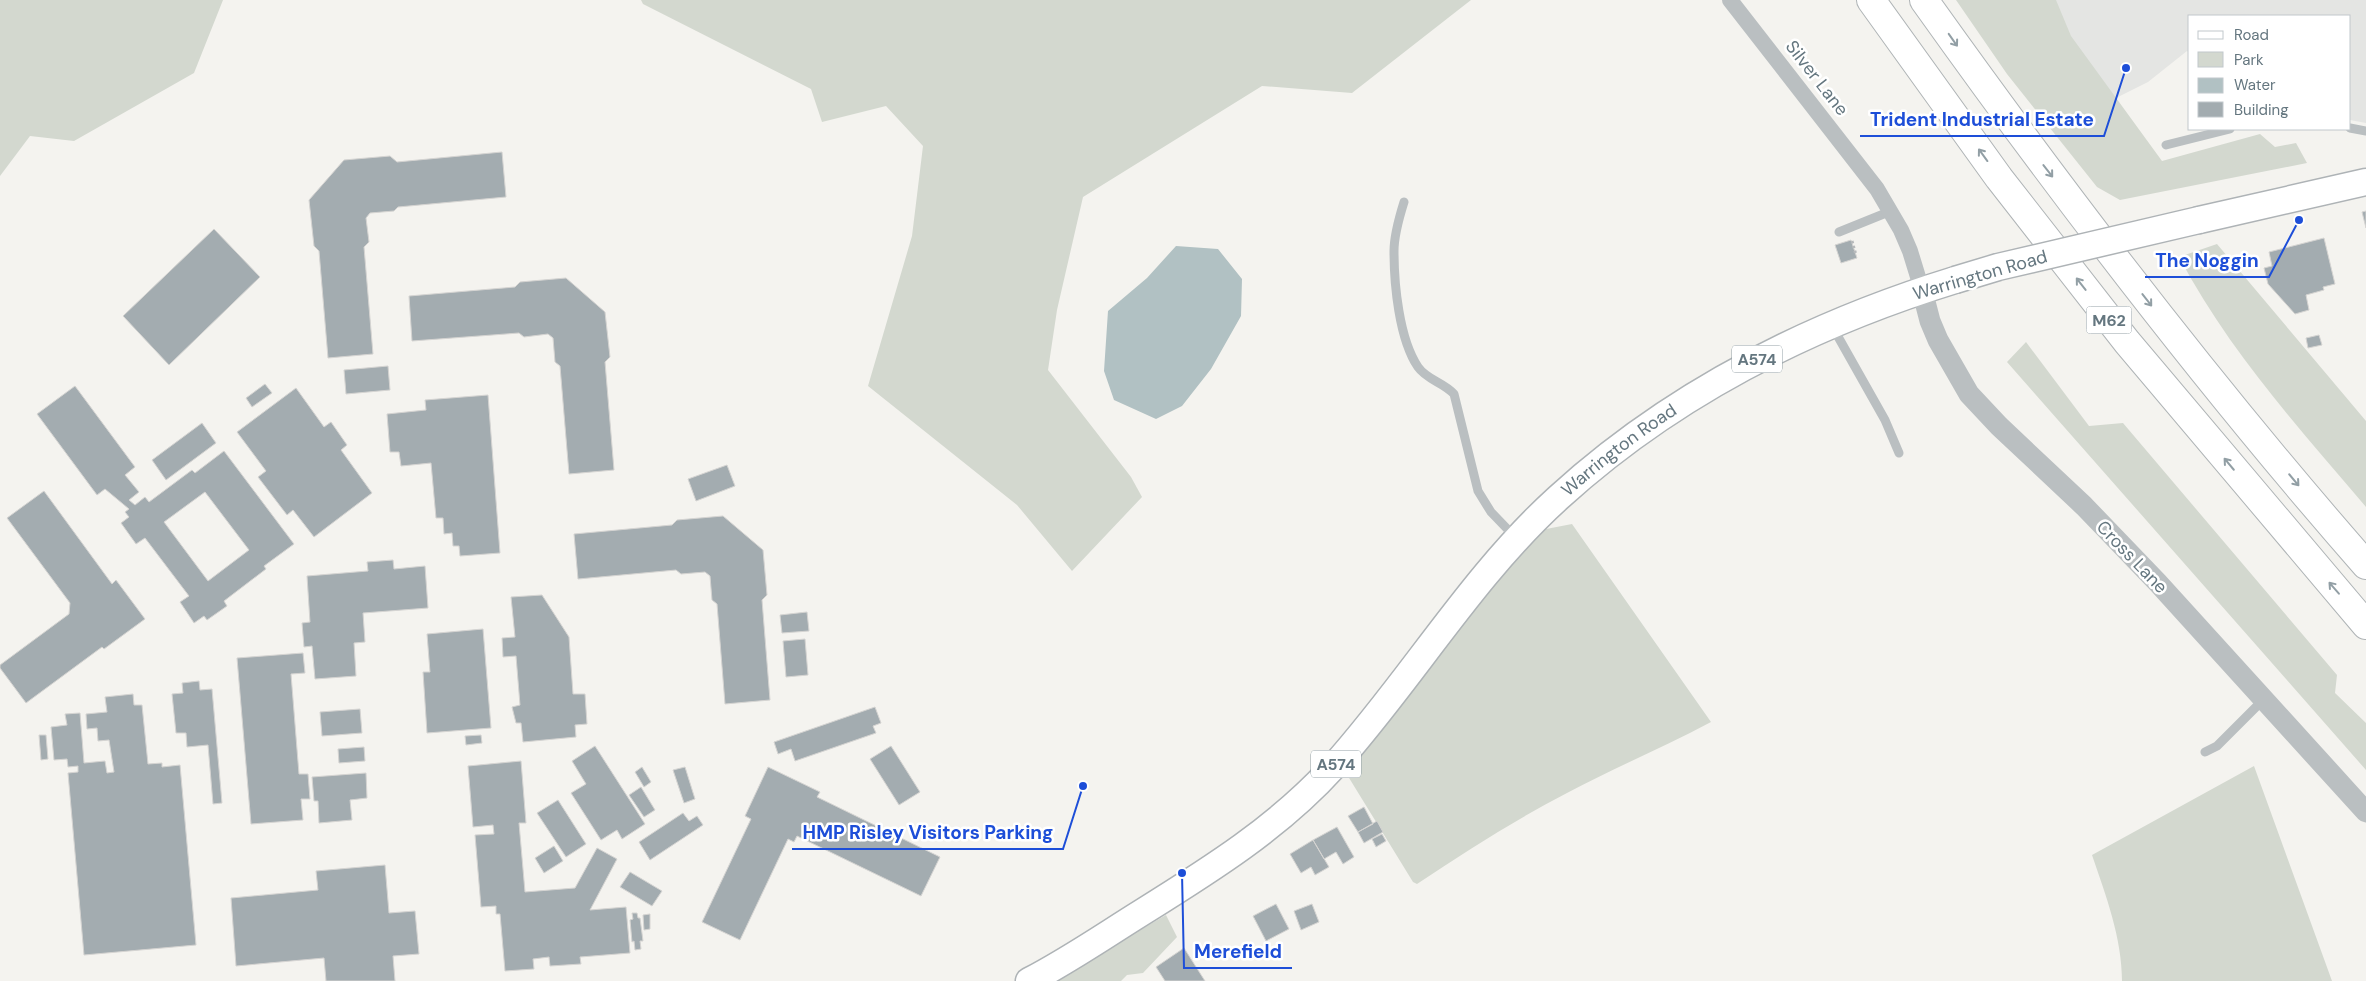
<svg xmlns="http://www.w3.org/2000/svg" width="2366" height="981" viewBox="0 0 2366 981" font-family="'DM Sans',sans-serif">
<style>
.built{fill:#e4e5e3}
.green{fill:#d3d8cf}
.water{fill:#b1c1c3}
.building{fill:#a3acb0;stroke:#d5d4d2;fill-rule:evenodd}
.lines{fill:none;stroke-linecap:round;stroke-linejoin:round}
.primary-casing{stroke:#aeb3b6;stroke-width:29}
.motorway-casing{stroke:#afb4b6;stroke-width:30}
.path{stroke:#b6b9bb;stroke-width:3;stroke-dasharray:2.5 2.5;stroke-linecap:butt}
.service{stroke:#babfc1;stroke-width:9}
.minor{stroke:#babfc1;stroke-width:16}
.tertiary{stroke:#babfc1;stroke-width:21}
.primary{stroke:#fff;stroke-width:26}
.motorway{stroke:#fff;stroke-width:28}
.primary-bridge-casing{stroke:#aeb3b6;stroke-width:29;stroke-linecap:butt}
.primary-bridge{stroke:#fff;stroke-width:26}
.oneway{stroke:#929fa5}
.labels{text-anchor:middle;dominant-baseline:central;stroke-width:5;stroke-linejoin:round;paint-order:stroke}
.shield{fill:#fff;stroke:#929fa5;stroke-width:1}
.shield-label{font-size:16px;font-weight:bold;fill:#64767f}
.street-label{font-size:18px;fill:#64767f;stroke:#fff}
.leader{fill:none;stroke:#1d4ed8;stroke-width:2}
.callout-dot{fill:#1d4ed8;stroke:#fff;stroke-width:2}
.callout-label{font-size:19px;text-anchor:middle;font-weight:bold;fill:#1d4ed8;stroke:#fff;stroke-width:5;stroke-linejoin:round;paint-order:stroke}
</style>
<rect width="100%" height="100%" fill="#f4f3ef"/>
<path class="built" d="M2035,0H2366V123L2350,120V16H2190V53L2187,51L2148,82L2112,100Z"/>
<path class="green" d="M0,0H223L194,73L74,141L30,136L0,176Z
M641,0H1471L1352,93L1262,86L1083,197L1057,310L1048,370L1131,477L1142,497L1072,571L1017,505L868,386L912,236L923,146L886,106L822,122L811,89L643,4Z
M1956,0H2056L2071,36L2162,161L2260,134L2275,147L2296,143L2307,163L2120,200L2097,187L2007,74Z
M2217,244L2366,421V507C2298,427 2229,351 2179,257Z
M2026,342L2089,426L2123,423L2337,675L2335,693L2366,723V770L2007,362Z
M1572,524L1711,722C1664,747 1614,768 1567,793C1515,820 1466,851 1417,884L1413,882L1346,773L1485,592L1541,530Z
M2254,766L2332,981H2122C2122,938 2106,896 2092,855Z
M1166,915L1177,937L1143,973L1127,975L1121,981H1051Z"/>
<path class="water" d="M1176,246L1218,249L1242,279L1241,316L1211,369L1182,406L1156,419L1114,400L1104,371L1108,311L1147,278Z"/>
<path class="building" d="M502,152L506,197L398,207L394,211L370,213L366,218L369,242L364,247L373,354L328,358L319,251L314,246L309,200L344,160L390,156L397,162Z
M2366,211V228L2362,212Z
M214,229L260,277L169,365L123,316Z
M2324,238L2335,284L2323,287L2324,290L2306,295L2309,310L2295,314L2268,284L2264,268L2272,266L2269,252Z
M1851,240L1857,258L1841,263L1835,245Z
M566,278L605,312L610,357L605,362L614,470L569,474L560,366L555,362L553,338L548,334L524,337L519,333L412,341L409,296L515,287L520,282Z
M2319,335L2322,345L2308,348L2306,338Z
M388,366L390,390L346,394L344,370Z
M265,384L272,393L252,407L246,398Z
M75,386L135,467L125,475L139,492L129,500L135,505L145,497L149,502L192,470L195,473L224,451L294,544L264,566L266,569L224,601L227,606L207,620L204,616L194,623L180,602L189,596L145,538L136,544L121,523L129,517L125,512L129,509L105,489L97,495L37,414ZM205,492L249,550L208,581L164,522Z
M296,388L324,427L331,422L347,445L341,450L372,493L314,537L293,510L287,515L258,477L266,471L237,432Z
M488,395L500,553L460,556L459,546H453L452,533L444,534L443,518H436L431,463L401,466L399,452H390L387,414L426,410L425,400Z
M202,423L216,443L166,480L152,460Z
M727,465L735,486L696,501L688,479Z
M44,491L112,584L116,580L145,619L104,649L102,647L26,703L0,668V665L69,614L70,603L7,518Z
M723,516L763,550L767,595L762,600L770,700L725,704L717,604L712,600L710,576L705,572L681,574L676,570L578,579L574,534L672,525L677,520Z
M393,560L394,569L425,566L428,608L363,613L365,642L354,643L356,676L315,679L312,646L304,647L302,623L310,622L307,576L368,571L367,562Z
M542,595L569,637L573,694H585L587,724L575,725L576,737L523,742L521,723H516L512,707L520,705L516,656L503,657L502,638L515,637L511,597Z
M807,612L809,631L782,633L780,615Z
M483,629L491,728L427,733L423,672H430L427,634Z
M805,639L808,675L786,677L783,641Z
M303,653L305,673L291,674L299,774H308L310,799H301L303,820L251,824L237,658Z
M199,681L200,690L212,689L222,803L213,804L208,745L187,747L186,733H176L172,694L183,693L182,683Z
M133,694L134,705H142L148,764L162,763V767L180,765L196,945L84,955L68,773L78,772V766L68,767L67,759L54,760L51,727L67,725L65,714L80,713L84,763L105,761L107,773L114,772L109,740L98,741L97,728L87,729L86,714L107,712L105,697Z
M875,707L881,723L873,726L876,733L795,761L791,749L778,754L774,742Z
M360,709L362,733L322,736L320,712Z
M39,735H46L48,759L41,760Z
M481,735L482,743L466,745L465,736Z
M595,746L645,824L622,839L617,830L601,840L571,793L586,784L572,761Z
M891,746L920,792L899,805L870,759Z
M364,747L365,761L339,763L338,749Z
M521,761L526,823H519L525,892L575,888L597,848L617,859L590,910L626,907L630,953L580,957L581,964L550,966L549,957L533,959L534,969L505,971L500,914H496V906L481,907L475,835L494,834L493,825L473,827L468,766Z
M642,767L651,782L644,787L635,772Z
M685,767L695,799L684,803L673,770Z
M768,767L820,792L817,797L940,857L921,896L797,836L794,842L788,839L740,940L702,922L751,819L745,816Z
M366,773L367,798L350,800L352,820L319,823L318,801H314L312,777Z
M641,787L655,810L644,817L629,795Z
M558,800L586,844L566,857L537,813Z
M1364,807L1373,824L1358,832L1348,816Z
M683,813L689,821L697,816L703,825L650,860L639,842Z
M1377,821L1383,832L1364,843L1358,832Z
M1337,827L1354,857L1343,864L1336,852L1324,859L1313,840Z
M1382,834L1386,841L1376,847L1372,839Z
M1313,840L1329,867L1315,875L1311,867L1301,873L1290,854Z
M554,846L563,861L544,873L535,858Z
M385,865L389,913L415,911L419,954L393,956L395,981H326L324,958L236,966L231,898L318,890L316,871Z
M630,872L662,891L652,906L620,887Z
M1276,904L1289,929L1266,941L1253,916Z
M1312,904L1319,922L1301,930L1294,911Z
M632,913H637L638,918H640L643,941H640L641,949L635,950L634,941L632,942L630,920L633,919Z
M650,914V929L644,930L643,915Z
M1184,948L1205,981H1165L1156,967Z"/>
<g class="lines">
<defs>
<g id="primary">
<path d="M2199,220L2366,182"/>
<path id="s1" d="M1029,981C1068,961 1104,936 1141,913C1210,870 1279,827 1334,766C1412,679 1471,577 1558,498C1672,394 1809,325 1955,280"/>
</g>
<path id="motorway" d="M1871,0L1999,178L2127,342L2366,625
M1924,0C2063,195 2208,385 2366,565"/>
</defs>
<use href="#primary" class="primary-casing"/>
<use href="#motorway" class="motorway-casing"/>
<path class="path" d="M1852,241L1856,255"/>
<path class="service" d="M2350,128L2366,131
M2166,145L2230,129
M1404,202C1399,218 1394,235 1394,251C1394,284 1399,339 1418,367C1427,380 1443,382 1454,394L1478,491L1491,512L1515,537
M1839,232L1891,211
M1832,326L1885,420L1899,453
M2205,752L2217,746L2264,699"/>
<path class="minor" d="M1730,0L1877,189L1901,230L1910,251L1922,290"/>
<path class="tertiary" d="M1922,290L1930,321L1938,340L1969,394L1999,426L2084,506L2158,583L2366,812"/>
<use href="#primary" class="primary"/>
<use href="#motorway" class="motorway"/>
<defs>
<path id="primary-bridge" d="M1955,280L1998,267L2199,220"/>
</defs>
<use href="#primary-bridge" class="primary-bridge-casing"/>
<use href="#primary-bridge" class="primary-bridge"/>
</g>
<defs><path id="oneway-shaft" d="M-6 0H5M1.5-3L5.5 0L1.5 3" fill="none" stroke-width="1.6" stroke-linecap="round" stroke-linejoin="round" transform="scale(1.25)"/></defs>
<g class="oneway">
<use href="#oneway-shaft" transform="translate(1953 40) rotate(55)"/>
<use href="#oneway-shaft" transform="translate(1983 155) rotate(-126)"/>
<use href="#oneway-shaft" transform="translate(2048 171) rotate(52)"/>
<use href="#oneway-shaft" transform="translate(2081 284) rotate(-128)"/>
<use href="#oneway-shaft" transform="translate(2147 300) rotate(52)"/>
<use href="#oneway-shaft" transform="translate(2229 464) rotate(-130)"/>
<use href="#oneway-shaft" transform="translate(2294 480) rotate(50)"/>
<use href="#oneway-shaft" transform="translate(2334 588) rotate(-131)"/>
</g>
<g class="labels">
<g class="shield">
<rect x="2086.5" y="306.5" width="45" height="27" rx="4"/>
<rect x="1732" y="345.5" width="50" height="27" rx="4"/>
<rect x="1311" y="750.5" width="50" height="27" rx="4"/>
</g>
<g class="shield-label">
<text x="2109" y="320">M62</text>
<text x="1757" y="359">A574</text>
<text x="1336" y="764">A574</text>
</g>
<g class="street-label">
<text transform="translate(1817 78) rotate(52)">Silver Lane</text>
<text transform="translate(1980 275) rotate(-16)">Warrington Road</text>
<text stroke="none"><textPath href="#s1" startOffset="802">Warrington Road</textPath></text>
<text transform="translate(2132 557) rotate(46)">Cross Lane</text>
</g>
</g>
<path class="leader" d="M2126 68L2104 136H1860M2299 220L2269 277H2145M1083 786L1063 849H792M1182 873L1184 968H1292"/>
<g class="callout-dot">
<circle cx="2126" cy="68" r="5"/>
<circle cx="2299" cy="220" r="5"/>
<circle cx="1083" cy="786" r="5"/>
<circle cx="1182" cy="873" r="5"/>
</g>
<g class="callout-label">
<text x="1982" y="126">Trident Industrial Estate</text>
<text x="2207" y="267">The Noggin</text>
<text x="928" y="839">HMP Risley Visitors Parking</text>
<text x="1238" y="958">Merefield</text>
</g>
<rect x="2188" y="15" width="162" height="115" fill="#ffffff" stroke="#c1c8cc"/>
<rect x="2198" y="31" width="25" height="8" fill="#ffffff" stroke="#c1c8cc"/>
<text x="2234" y="40" font-size="15" fill="#64767f">Road</text>
<rect x="2198" y="52" width="25" height="15" fill="#d3d8cf" stroke="#c1c8cc"/>
<text x="2234" y="65" font-size="15" fill="#64767f">Park</text>
<rect x="2198" y="78" width="25" height="15" fill="#b1c1c3" stroke="#c1c8cc"/>
<text x="2234" y="90" font-size="15" fill="#64767f">Water</text>
<rect x="2198" y="102" width="25" height="15" fill="#a3acb0" stroke="#c1c8cc"/>
<text x="2234" y="115" font-size="15" fill="#64767f">Building</text>
</svg>
